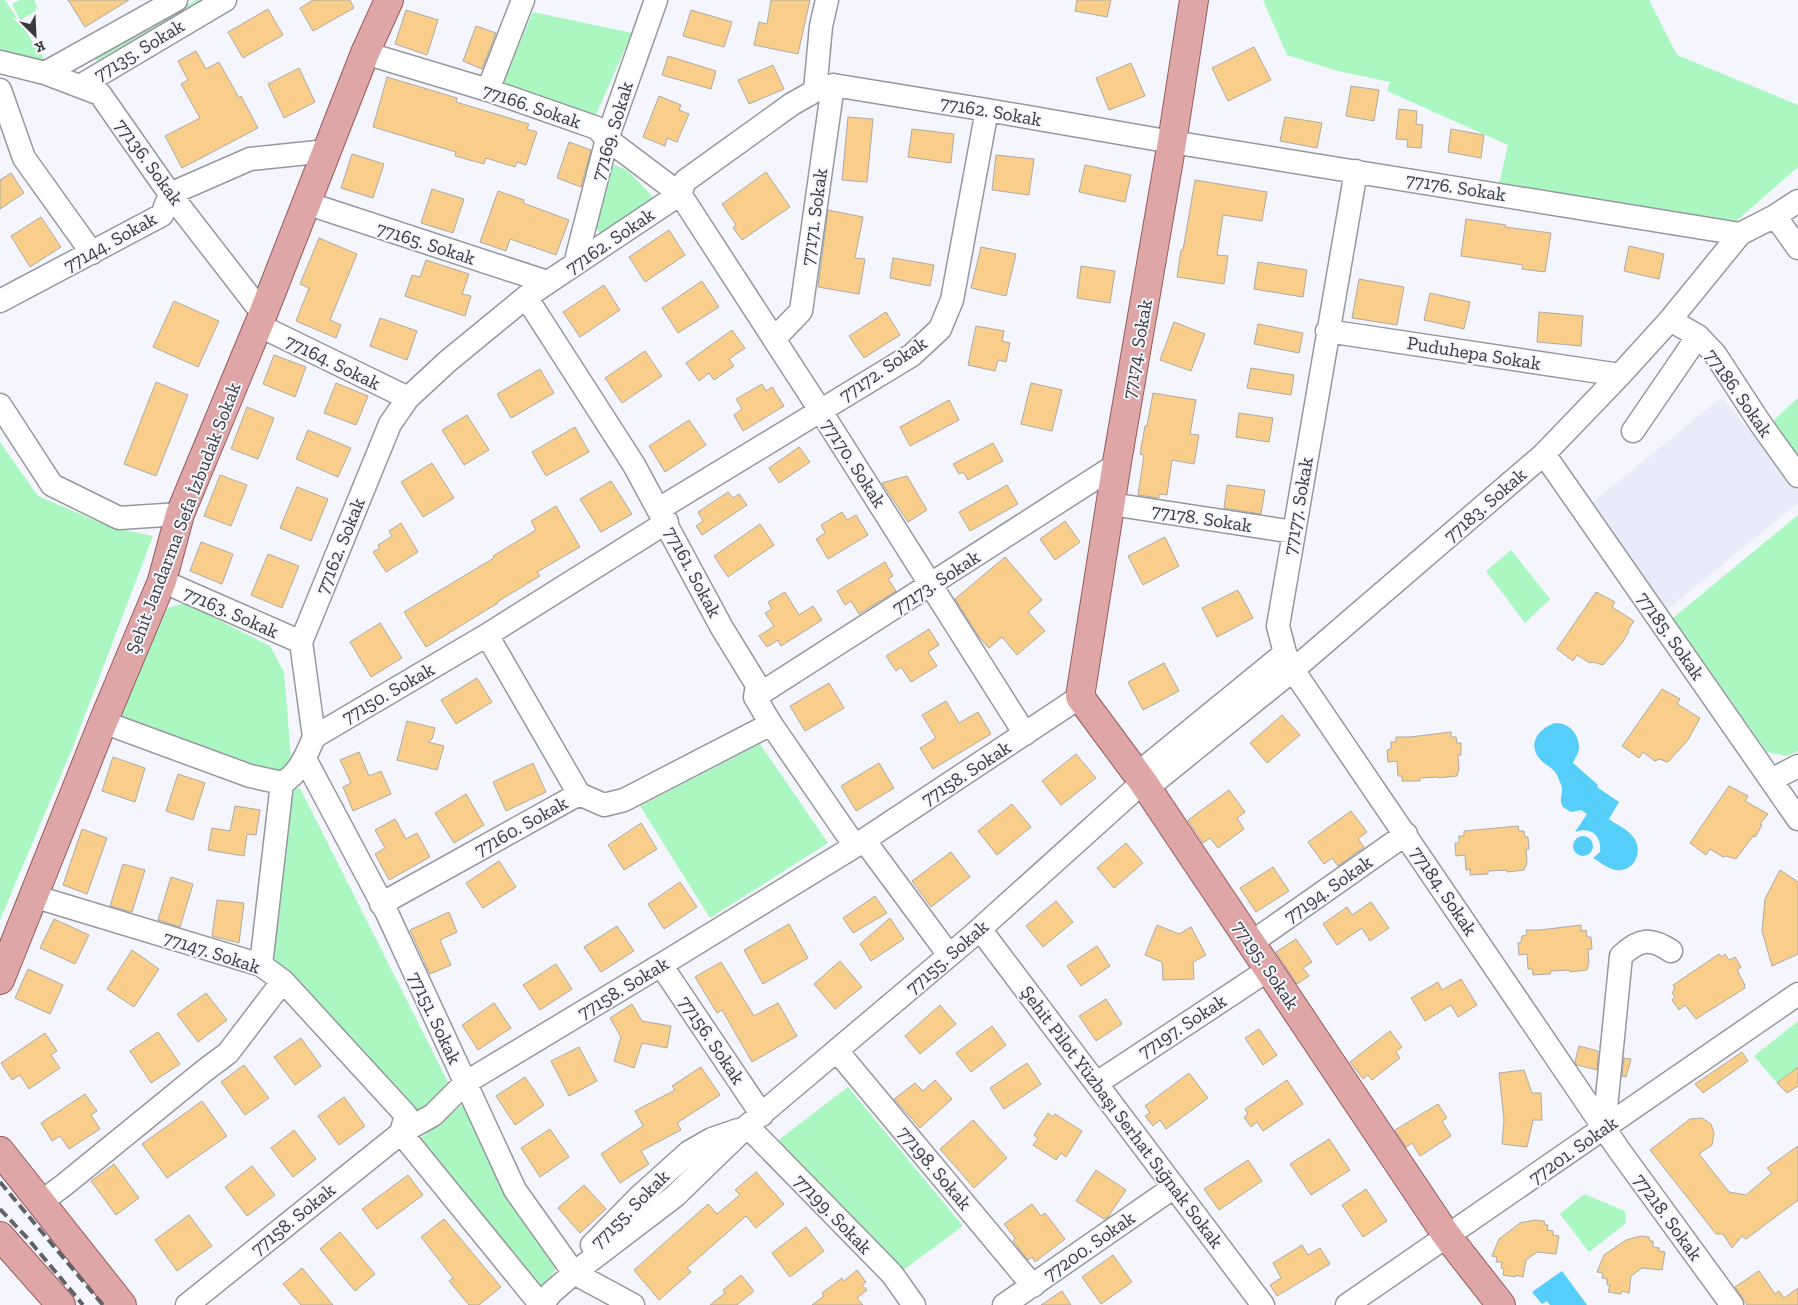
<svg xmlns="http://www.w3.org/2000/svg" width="1798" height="1305" viewBox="0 0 1798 1305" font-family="'Zilla Slab',serif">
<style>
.built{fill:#e9eafa}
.green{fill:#abf7c1}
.water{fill:#55cefa}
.building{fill:#f9ce8a;stroke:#afaaa4}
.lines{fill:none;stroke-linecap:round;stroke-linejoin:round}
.minor-casing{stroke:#97989f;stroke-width:25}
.major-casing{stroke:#975a5b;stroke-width:30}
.minor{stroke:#fff;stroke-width:22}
.major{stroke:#dea6a6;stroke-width:28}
.rail{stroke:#616266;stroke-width:4;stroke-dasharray:10 5;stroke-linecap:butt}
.labels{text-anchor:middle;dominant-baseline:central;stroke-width:4;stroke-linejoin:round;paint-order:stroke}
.street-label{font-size:19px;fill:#3b3b3e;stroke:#f4f5fd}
</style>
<rect width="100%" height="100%" fill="#f4f5fd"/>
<path class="built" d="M1722,397L1798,491V503L1664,612L1582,511Z"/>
<path class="green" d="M0,0H5L45,60L7,59L0,49Z
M20,0H34L38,10L20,20L12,4Z
M196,0H204L97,61L95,58Z
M1263,0H1649L1677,55L1798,105V167L1734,223L1499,184L1508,145L1387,91L1390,82L1338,71L1287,55Z
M533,12L632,33L595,117L501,87Z
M611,163L628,171L653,197L601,233L591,226Z
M1798,398V484L1763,430Z
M0,442L38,496L110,527L153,536L74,744L0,920Z
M1798,515V751L1787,756L1767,752L1673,618Z
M1511,550L1550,599L1525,623L1486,571Z
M185,603L270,646L284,672L292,769L264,778L120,717L142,659L167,608Z
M760,744L828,843L710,918L640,806Z
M300,788L452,1090L417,1113L268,957L285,792Z
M1798,1021V1067L1777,1083L1754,1056Z
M848,1087L963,1226L898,1274L772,1145Z
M462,1105L508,1193L558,1265L544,1287L539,1291L417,1141Z
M1584,1194L1625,1211L1626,1223L1589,1252L1560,1214Z"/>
<path class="water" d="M1556,723C1569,723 1579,734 1579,747C1579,753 1575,758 1573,763L1598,785L1597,787L1619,802L1609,819C1617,825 1629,830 1634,838C1644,853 1633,873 1615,870C1607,868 1600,862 1593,858L1600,852C1602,836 1591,826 1575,832L1587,814L1581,810L1571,812L1563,807C1559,800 1562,796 1562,789C1562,785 1559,781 1558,777C1554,767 1545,766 1539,758C1527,743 1540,727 1556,723Z
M1573 846a10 10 0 1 1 20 0a10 10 0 1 1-20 0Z
M1562,1271L1587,1305H1550L1547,1301L1542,1304L1532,1292Z"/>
<path class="building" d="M68,0H129L85,27Z
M313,0H350L354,8L313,31L300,8Z
M771,0H810L798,54L754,45L759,22L767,24Z
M1077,0H1111L1107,17L1075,11Z
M268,9L283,35L243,58L228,32Z
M406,10L438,20L427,55L395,44Z
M691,10L732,22L724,47L683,36Z
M476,26L496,33L482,69L463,61Z
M1254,47L1271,80L1228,101L1212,68Z
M196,51L206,69L219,62L239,98L241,96L258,128L182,168L165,136L200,118L181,84L188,80L178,61Z
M668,56L716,71L711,89L662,75Z
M1131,63L1145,96L1109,110L1096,78Z
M773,65L784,89L749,104L738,80Z
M299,68L315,102L284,118L268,84Z
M387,77L457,98L456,102L529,124L527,129L537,132L526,165L517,162L515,167L486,158L484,164L455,156L456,152L373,127Z
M1351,86L1379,90L1374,121L1346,116Z
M659,96L681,105L679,110L689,114L677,142L667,138L665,146L643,137Z
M1399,109L1417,111L1416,124L1423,125L1421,148L1407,147L1408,140L1396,139Z
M848,117L873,119L867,182L842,180Z
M1285,117L1322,123L1317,148L1280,141Z
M912,129L954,134L951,163L908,157Z
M1451,129L1484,135L1481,158L1448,152Z
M569,142L591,150L581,187L557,178Z
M352,154L384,164L373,198L341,188Z
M996,155L1034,159L1029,195L992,190Z
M1085,165L1131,175L1125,202L1079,192Z
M766,172L790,207L742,240L733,228L736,225L722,204Z
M11,173L24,193L0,209V180Z
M1195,180L1267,192L1262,221L1223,215L1217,255L1228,256L1224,284L1177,277L1181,250H1183Z
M432,189L464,199L453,233L421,223Z
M498,191L524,200L523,203L569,220L556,255L510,239L506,251L480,242Z
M828,210L863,217L855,258L865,259L859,294L818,287Z
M41,217L61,247L30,267L11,236Z
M1466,219L1506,225L1505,227L1551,233L1545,272L1522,269L1523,265L1461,256Z
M669,230L685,255L645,282L629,257Z
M319,238L357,254L330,320L341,325L336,338L296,321L309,288L300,284Z
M1629,246L1664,254L1659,279L1624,271Z
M981,247L1016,254L1006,296L971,288Z
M893,258L934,265L930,286L890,278Z
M426,260L469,274L462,294L471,296L465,316L405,296L412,275L420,277Z
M1258,262L1307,270L1303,297L1254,289Z
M1081,266L1115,271L1110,303L1077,298Z
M1359,279L1404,287L1397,325L1352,318Z
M702,281L719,307L678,333L662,308Z
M604,285L620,310L580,337L563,312Z
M1430,293L1470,302L1464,329L1424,320Z
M174,301L219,321L198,367L153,347Z
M886,312L900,335L864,358L849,336Z
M1539,312L1583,316L1581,346L1537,342Z
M380,318L417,331L407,360L370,346Z
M1174,322L1205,334L1191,371L1160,360Z
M1258,324L1303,333L1299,353L1254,344Z
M976,326L1004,331L1002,341L1010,343L1006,362L998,360L995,371L968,365Z
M732,330L745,348L729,359L734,366L714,380L709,373L699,381L686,363Z
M645,351L662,376L622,403L605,378Z
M274,355L306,367L295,397L263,384Z
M1251,368L1294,375L1291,395L1247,388Z
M540,369L554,393L511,418L497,394Z
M156,382L188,395L156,476L124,464Z
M336,383L368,396L356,425L324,413Z
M1031,383L1062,390L1052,431L1021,424Z
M762,384L766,391L772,387L784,406L743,431L734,415L742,409L736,399Z
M1153,393L1196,400L1190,434L1199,435L1194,464L1172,460L1167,495L1159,494V498L1138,495L1144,455L1140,454L1145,426H1147Z
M949,400L959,420L910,446L900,427Z
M247,407L274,418L258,459L231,449Z
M1239,413L1273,418L1269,442L1236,437Z
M467,415L489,450L464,465L442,430Z
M689,420L706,445L665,472L649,446Z
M575,427L589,452L546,476L532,452Z
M308,430L351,448L338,477L296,459Z
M993,443L1003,461L968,480L963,472L959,474L953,464Z
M799,447L810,462L779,483L769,468Z
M432,463L454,498L423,517L401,482Z
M220,475L247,485L231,526L204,516Z
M907,476L927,510L908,522L882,483Z
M611,481L632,514L601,532L580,499Z
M1007,485L1018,504L970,531L959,512Z
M1227,485L1265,490L1261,514L1224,508Z
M297,487L328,499L311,541L280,528Z
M728,492L733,498L739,494L747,505L702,535L696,526L703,521L698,512Z
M556,506L580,547L537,572L540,576L497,602L498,603L426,647L404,612L494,558L493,556L536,530L531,521Z
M842,512L847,520L856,515L868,535L828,559L816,539L825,533L821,525Z
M1065,521L1080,542L1055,560L1040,539Z
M401,523L418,552L386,572L373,552L380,548L378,545L392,536L389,531Z
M760,524L774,545L728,577L714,556Z
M1165,537L1179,566L1143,585L1128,556Z
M201,542L233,554L222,584L190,571Z
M268,554L299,566L282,608L251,595Z
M1005,557L1042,600L1028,612L1045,631L1017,655L1002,637L989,648L979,637L955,599Z
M885,562L893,576L888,579L896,591L859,614L851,601L845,605L837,591Z
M1238,590L1253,618L1217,637L1202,608Z
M785,592L799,615L813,606L822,620L781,646L778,640L767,647L759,636L774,626L765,613L772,609L768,602Z
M1596,592L1615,602L1612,607L1634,621L1628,630L1629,631L1622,643L1603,665L1593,662L1590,663L1577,655L1573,661L1557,649Z
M380,623L402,658L371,677L350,642Z
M929,629L939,645L928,652L937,666L911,682L901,667L896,671L886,656Z
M1164,663L1179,691L1143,710L1128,682Z
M477,678L492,702L456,724L441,700Z
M829,683L844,708L805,731L790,706Z
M1662,689L1680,699L1677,704L1700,718L1688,740L1668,762L1659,759L1655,761L1643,752L1639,758L1622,746Z
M946,701L959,723L978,712L991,734L933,769L920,748L936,738L922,715Z
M1282,715L1300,735L1267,763L1250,743Z
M407,721L435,728L432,739L428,742L444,746L437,770L397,760Z
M1451,732V737H1456L1457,743H1461V755H1458L1459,769L1457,776L1439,778L1438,777L1420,778V781H1402V776H1398L1397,761L1388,762L1387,750L1391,749V742H1396V737H1410Z
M359,752L369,776L381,771L391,794L353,811L343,787L351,783L340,760Z
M1076,754L1096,778L1061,805L1042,781Z
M113,757L145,768L135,802L102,791Z
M533,763L546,792L506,811L493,782Z
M879,763L894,788L856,811L841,786Z
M178,774L205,783L193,820L166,811Z
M1729,786L1748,796L1745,801L1768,814L1760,824L1762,825L1755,837L1753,836L1736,859L1726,856L1723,857L1710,849L1706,855L1690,843Z
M1229,790L1245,812L1237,818L1244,829L1218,848L1210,838L1203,843L1188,820Z
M466,794L484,825L454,843L435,813Z
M1012,804L1031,827L997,855L978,831Z
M235,806L260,810L256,835L247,834L244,856L208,850L212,828L230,831Z
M1351,811L1367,832L1358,839L1364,847L1338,866L1332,858L1324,864L1308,842Z
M395,819L406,839L417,833L430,857L389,880L375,854L385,848L375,830Z
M641,823L657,849L624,870L608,845Z
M1518,826L1519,831H1524L1525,837H1528L1529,849H1526L1527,863L1524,870L1507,872L1506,870L1488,871V874L1470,875V869L1466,870L1465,855L1456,856L1455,843H1459V836H1464V831Z
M82,829L107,838L87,894L63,885Z
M1126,843L1143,863L1114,888L1097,868Z
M951,852L970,877L931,907L912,881Z
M499,861L516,887L483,908L466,883Z
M123,864L145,870L132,912L110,906Z
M1273,867L1289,891L1256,912L1240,888Z
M1780,870L1798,882V954L1772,966L1762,931L1765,899Z
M171,877L193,884L180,927L158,920Z
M680,882L697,907L664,929L648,904Z
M875,896L887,913L853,933L843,918Z
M217,900L244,903L239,943L212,936Z
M1056,901L1073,922L1043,947L1026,926Z
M1371,902L1389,928L1370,941L1362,928L1337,945L1323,924L1347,907L1352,915Z
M449,912L457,932L440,940L451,965L430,974L410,930Z
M890,918L904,939L871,961L860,944Z
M54,919L89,935L75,964L40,948Z
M789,924L808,958L763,984L744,950Z
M1157,925L1179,934L1191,927L1206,955L1193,962L1194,979L1163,980L1162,962L1145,955Z
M1581,925V931L1586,930L1587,937H1591L1592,949H1588L1589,962L1587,970L1570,972L1569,970L1551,971L1550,974L1533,975L1532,969H1528L1527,954L1519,955L1518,943L1521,942L1522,936L1527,935L1526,930H1540Z
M617,926L634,951L601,972L584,947Z
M1296,939L1312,962L1303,968L1309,976L1297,984L1276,952Z
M1097,946L1110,966L1081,986L1067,966Z
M132,950L159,969L134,1007L107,989Z
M1719,954L1722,957L1725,954L1729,960L1735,957L1741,967L1737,970L1745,985L1744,986L1745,988L1696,1019L1685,1005L1679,1010L1672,1000L1675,997L1672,993L1675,988L1673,985Z
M840,961L862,987L835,1009L814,984Z
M721,962L754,1016L778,1003L797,1036L752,1062L722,1010L717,1013L695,977Z
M556,964L572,989L540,1010L523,985Z
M28,969L63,985L50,1014L15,998Z
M1461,979L1477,1005L1458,1017L1451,1005L1425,1021L1411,998L1438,982L1442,990Z
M206,993L227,1020L198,1042L177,1014Z
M1106,999L1122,1024L1096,1041L1079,1016Z
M494,1003L511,1028L478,1050L462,1025Z
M632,1004L642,1021L671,1026L667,1048L642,1043L634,1068L614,1061L621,1037L610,1018Z
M940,1005L956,1024L920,1054L905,1036Z
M992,1026L1006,1045L971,1072L956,1053Z
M1259,1029L1277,1055L1263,1065L1245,1038Z
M1390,1031L1402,1047L1396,1052L1400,1058L1372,1080L1368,1075L1363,1079L1350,1062Z
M158,1032L180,1064L151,1083L130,1051Z
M45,1033L57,1051L51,1055L60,1068L29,1089L20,1075L12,1080L1,1063Z
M301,1038L321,1066L295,1085L274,1057Z
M1579,1046L1598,1051L1597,1070L1577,1065L1575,1062Z
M579,1047L597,1081L569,1096L551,1061Z
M1742,1052L1748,1061L1703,1093L1695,1084Z
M1624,1058L1631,1059L1626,1077L1622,1076Z
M1027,1063L1041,1084L1004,1109L990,1088Z
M244,1065L269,1098L245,1115L221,1082Z
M701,1067L720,1095L677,1123L681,1130L641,1151L649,1164L620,1183L601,1154L643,1126L635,1111L675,1090L672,1086Z
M1798,1067V1086L1787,1093L1777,1083Z
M1524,1070L1532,1093H1541L1542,1120H1533L1527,1147L1502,1144L1504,1120L1499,1073Z
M1189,1073L1208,1098L1166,1129L1160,1120L1153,1126L1145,1116L1150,1113L1145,1106Z
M525,1077L544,1105L515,1125L496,1096Z
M935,1080L952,1099L920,1128L894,1099L915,1083L923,1091Z
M1287,1080L1303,1104L1263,1131L1257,1122L1251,1127L1244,1117L1248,1114L1245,1109Z
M85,1094L97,1111L91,1115L100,1129L69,1149L60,1136L52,1141L41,1123Z
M344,1097L365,1126L339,1145L318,1116Z
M202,1101L227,1136L167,1178L142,1144Z
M1438,1104L1447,1118L1442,1121L1451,1136L1420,1156L1412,1143L1406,1147L1395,1130Z
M1048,1113L1053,1117L1055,1114L1082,1131L1066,1157L1061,1153L1056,1160L1033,1145L1038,1138L1034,1135Z
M1702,1118L1711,1124L1714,1133L1712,1145L1699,1154L1729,1192L1746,1195L1772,1173L1767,1168L1798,1146V1200L1746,1239L1742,1236L1732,1248L1723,1234H1716L1650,1150L1690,1119Z
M973,1120L1007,1158L974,1188L940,1149Z
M550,1129L569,1157L540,1177L521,1148Z
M294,1130L316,1159L293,1177L271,1148Z
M1329,1139L1350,1170L1311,1195L1290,1164Z
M1248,1160L1262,1181L1219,1210L1204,1189Z
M114,1164L139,1198L116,1215L91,1181Z
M252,1166L275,1195L247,1216L225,1187Z
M1096,1170L1126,1190L1108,1217L1104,1219L1076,1201Z
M756,1172L784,1204L756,1228L746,1216L687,1268L691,1272L659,1300L634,1270L708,1204L717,1214L740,1195L735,1190Z
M408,1175L423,1195L377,1229L362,1209Z
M584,1185L606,1209L580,1233L558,1208Z
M1366,1189L1387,1221L1363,1237L1342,1205Z
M1032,1204L1041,1216L1045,1213L1065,1239L1035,1262L1032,1257L1028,1260L1013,1241L1015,1238L1004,1224Z
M189,1215L212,1246L177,1271L155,1240Z
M444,1219L501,1287L479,1305H469L449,1281L453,1278L421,1237Z
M1535,1220L1544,1221L1545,1225H1548L1547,1230L1553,1231V1235L1559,1236L1556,1254L1537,1252L1526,1260L1523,1277L1516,1275L1515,1277L1503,1275L1504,1269L1501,1268L1502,1262H1496L1497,1257L1492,1256L1499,1239L1520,1223Z
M806,1227L824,1251L790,1277L772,1253Z
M340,1232L375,1274L355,1291L320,1249Z
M1641,1236L1649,1237L1650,1241H1653V1247L1659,1248V1251L1665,1252L1662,1270L1642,1268L1631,1276L1629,1293L1622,1291L1621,1294L1608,1292L1610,1285H1607V1279L1602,1278L1603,1273L1597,1272L1604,1255L1626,1240Z
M1302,1245L1308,1255L1320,1248L1330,1264L1277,1296L1270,1285L1281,1278L1273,1263Z
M1113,1255L1132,1282L1101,1304L1082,1277Z
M302,1268L333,1305H301L283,1284Z
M857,1270L866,1282L862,1285L867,1290L857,1298L863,1305H812L824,1296L822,1293L842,1278L844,1281Z
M1759,1271L1775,1294L1779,1291L1784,1298L1798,1288V1305H1747L1735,1287Z
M741,1275L754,1291L737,1305H710L725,1293L723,1290Z
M1062,1291L1071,1305H1041Z"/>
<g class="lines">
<defs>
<path id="minor" d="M365,53L488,90L597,128L607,139L680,194L820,410L1025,734
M0,62L45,73L100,94L170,194L263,314
M45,73L176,0
M80,86L225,0
M0,90L24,158L92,253
M488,90L523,0
M815,91L821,26L827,0
M306,203L547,282
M1775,216L1798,248
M575,264L607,139L656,0
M526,297L634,465L722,628L757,685L755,697L771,724L855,846
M0,301L162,215L170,194L250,159L327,151
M1670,320L1698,336L1715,354L1760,423L1798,476
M258,325L408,398
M1327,331L1620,375
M774,339L801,311L833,85
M0,405L52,485L119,518L180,514
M1633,431L1698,336
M1544,454L1798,819
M1111,504L1294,532
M659,509L912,355L940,329L952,300L987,110
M162,581L301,642
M1285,653L1293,670L1619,1150L1732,1305
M755,697L1116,465
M103,722L250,776L282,783
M314,737L301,642L390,424L408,398L448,361L526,297L680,194L685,181L792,104L815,91L833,85L987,110L1172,142L1740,234
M305,759L387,913L515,1190L574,1273L633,1305
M1137,774L1285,653L1278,626L1356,171
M1771,780L1798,766
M1147,788L1293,670L1544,454L1620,375L1670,320L1740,234L1775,216L1798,201
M579,794L604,805L624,800L771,724
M864,840L949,955
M33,896L261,965L283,981L406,1115L401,1133L541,1305
M381,904L579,794L487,635
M980,929L1263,1305
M1251,943L1406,834
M261,965L282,783C299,774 307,754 314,737L487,635L667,522
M661,965L762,1115
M837,1051L1033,1286
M1097,1083L1268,970
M746,1127L757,1136L892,1274L914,1305
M1604,1128L1621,956C1639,939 1650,937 1671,951
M40,1203L64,1185L204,1071L228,1053L283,981
M592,1245L639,1197L689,1152L712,1139L738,1130
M187,1305L401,1133L433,1115L465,1083L661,965L855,846L1080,697
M542,1305L551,1293L574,1273L675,1196L746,1127L971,937L1143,782
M1004,1305L1174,1187
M1347,1305L1798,994"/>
<path id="major" d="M1194,0L1172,142L1117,462L1080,697L1143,782L1447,1236L1501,1305
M0,980L103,722L162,581L180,514L263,314L365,53L389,0
M0,1151L122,1305
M0,1236L61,1305"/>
</defs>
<use href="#minor" class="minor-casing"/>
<use href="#major" class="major-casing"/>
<use href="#minor" class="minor"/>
<use href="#major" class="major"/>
<path class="rail" d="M0,1182L103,1305
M0,1209L29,1240L83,1305"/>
</g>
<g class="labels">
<g class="street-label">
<text transform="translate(139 50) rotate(-31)">77135. Sokak</text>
<text transform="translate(532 106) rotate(19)">77166. Sokak</text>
<text transform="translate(991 111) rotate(10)">77162. Sokak</text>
<text transform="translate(612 131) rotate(-73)">77169. Sokak</text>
<text transform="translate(149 162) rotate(54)">77136. Sokak</text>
<text transform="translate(1456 187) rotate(9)">77176. Sokak</text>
<text transform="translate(814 217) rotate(-82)">77171. Sokak</text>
<text transform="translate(610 241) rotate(-34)">77162. Sokak</text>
<text transform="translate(110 242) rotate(-29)">77144. Sokak</text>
<text transform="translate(426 243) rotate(18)">77165. Sokak</text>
<text transform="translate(1137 349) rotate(-80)">77174. Sokak</text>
<text transform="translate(1474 353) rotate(9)">Puduhepa Sokak</text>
<text transform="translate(333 362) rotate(26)">77164. Sokak</text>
<text transform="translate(883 369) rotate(-34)">77172. Sokak</text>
<text transform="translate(1739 393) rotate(55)">77186. Sokak</text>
<text transform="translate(854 463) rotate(57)">77170. Sokak</text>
<text transform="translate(1485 505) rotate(-41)">77183. Sokak</text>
<text transform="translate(1298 506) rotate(-80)">77177. Sokak</text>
<text transform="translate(183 518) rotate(-69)">Şehit Jandarma Sefa İzbudak Sokak</text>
<text transform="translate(1202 518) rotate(9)">77178. Sokak</text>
<text transform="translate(340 546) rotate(-68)">77162. Sokak</text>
<text transform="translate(693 572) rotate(62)">77161. Sokak</text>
<text transform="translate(936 582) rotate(-33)">77173. Sokak</text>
<text transform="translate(231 612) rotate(24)">77163. Sokak</text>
<text transform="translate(1671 636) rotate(55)">77185. Sokak</text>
<text transform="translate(388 693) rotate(-30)">77150. Sokak</text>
<text transform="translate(966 773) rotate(-33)">77158. Sokak</text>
<text transform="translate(521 826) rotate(-29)">77160. Sokak</text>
<text transform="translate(1328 889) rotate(-35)">77194. Sokak</text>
<text transform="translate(1444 891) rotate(56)">77184. Sokak</text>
<text transform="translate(212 952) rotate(18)">77147. Sokak</text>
<text transform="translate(947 957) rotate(-41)">77155. Sokak</text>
<text transform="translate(1266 965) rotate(56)">77195. Sokak</text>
<text transform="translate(623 988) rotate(-31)">77158. Sokak</text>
<text transform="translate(435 1018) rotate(65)">77151. Sokak</text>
<text transform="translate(1182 1026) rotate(-33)">77197. Sokak</text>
<text transform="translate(712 1040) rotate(56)">77156. Sokak</text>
<text transform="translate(1122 1117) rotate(53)">Şehit Pilot Yüzbaşı Serhat Sığnak Sokak</text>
<text transform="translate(1573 1150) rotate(-35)">77201. Sokak</text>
<text transform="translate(935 1168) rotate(50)">77198. Sokak</text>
<text transform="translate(630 1209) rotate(-45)">77155. Sokak</text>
<text transform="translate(833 1214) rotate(46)">77199. Sokak</text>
<text transform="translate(1668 1217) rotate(54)">77218. Sokak</text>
<text transform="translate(293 1219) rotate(-39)">77158. Sokak</text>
<text transform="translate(1089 1246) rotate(-35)">77200. Sokak</text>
</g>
</g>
<g transform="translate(35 35) rotate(156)" stroke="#f4f5fd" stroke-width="4" paint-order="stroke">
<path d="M0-4L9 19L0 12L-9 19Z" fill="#3b3b3e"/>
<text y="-8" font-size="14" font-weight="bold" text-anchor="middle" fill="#3b3b3e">K</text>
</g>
</svg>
